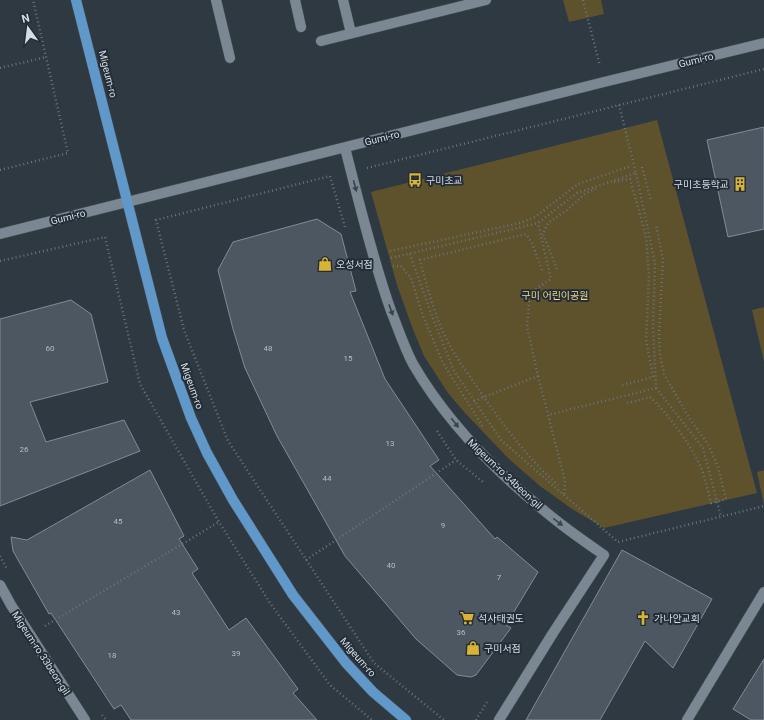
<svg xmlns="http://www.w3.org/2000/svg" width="764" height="720" viewBox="0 0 764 720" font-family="Roboto,'Noto Sans KR',sans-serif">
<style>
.green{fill:#5e522d}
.building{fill:#4c5762;stroke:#808c98}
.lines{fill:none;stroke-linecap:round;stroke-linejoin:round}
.minor-casing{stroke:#4c555d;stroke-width:11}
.major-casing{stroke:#4c555d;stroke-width:11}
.path{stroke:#69737b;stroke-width:2.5;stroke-dasharray:1 3;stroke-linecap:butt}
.minor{stroke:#7b8792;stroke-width:10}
.major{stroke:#6098c9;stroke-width:10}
.oneway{fill:#3a444e}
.labels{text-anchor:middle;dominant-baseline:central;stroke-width:4;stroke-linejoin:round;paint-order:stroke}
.number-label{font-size:8px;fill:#b4bcc3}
.street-label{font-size:10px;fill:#d6dde3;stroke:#242e38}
.poi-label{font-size:10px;fill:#d6dde3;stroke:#242e38;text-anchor:start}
.park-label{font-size:10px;fill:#f0d685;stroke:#242e38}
</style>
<rect width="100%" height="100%" fill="#2e3942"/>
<path class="green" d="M563,0H601L604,14L569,22Z
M657,120L757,493L604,528L572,509L540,486L509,459L465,413L448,393L424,356L412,327L397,285L371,192Z
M764,307V362L752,310Z
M764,470V505L757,472Z"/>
<path class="building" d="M764,127V229L728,237L707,140Z
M317,219L341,234L356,291L350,292L385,379L439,460L430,466L495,539L497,537L538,572L506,625L511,628L476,675L471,677L457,675L416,639L345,556L277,436L245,368L233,329L218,270L233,242Z
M71,300L91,314L108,382L30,402L46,442L124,420L140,451L0,506V319Z
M150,470L184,536L179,539L198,569L192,573L229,630L246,618L298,689L293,693L317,720H131L121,705L114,709L51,613L49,614L13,551L11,537L27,540Z
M622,550L712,599L673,668L645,641L600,720H526Z
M764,659V720H751L733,709Z"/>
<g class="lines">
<defs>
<path id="minor" d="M216,0L230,58
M295,0L301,27
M343,0L351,33
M321,41L486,0
M345,148C359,202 372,257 391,311C398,328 404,347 413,364C449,426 501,477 557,521C572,533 588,544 604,555L553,633L499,720
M0,234L604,82L764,43
M0,585L11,605L85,720
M687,720L764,592"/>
<path id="major" d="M76,0L162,338L191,418L207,453L233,500L293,595L346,663L373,692L406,720"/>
</defs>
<use href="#minor" class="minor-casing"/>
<use href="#major" class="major-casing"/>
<path class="path" d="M583,0L600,66
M0,68L46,57
M642,167L651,201
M367,168L764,69
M0,170L68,153L33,0
M614,182L630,179L646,236L649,276L646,340L653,377L622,385
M345,227L330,176L156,220L184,330L228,441L374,663L444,720
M390,251L520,223L535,217L578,184L631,166
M410,254L432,316L454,371L501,440L618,542L764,506
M391,258L538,223L577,193L636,173L619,105
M0,261L105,237L140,384L219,522L270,603L330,685L372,720
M393,266H401L411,278L423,316L443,363L483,427
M557,269L543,234L548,223L567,210L586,193L597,188
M542,270L532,243L526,234L420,260C426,284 433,309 443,332C452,352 465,369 477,387C501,422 526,457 558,485
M538,376L548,414
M656,388L703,448L721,517
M474,401L538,376L527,326L530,293L551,279L538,223
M627,403L650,397C669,415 692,446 702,470C706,481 708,492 711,503L726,499L718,467L708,444L689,418L664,374L660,355L659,333L663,260L656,224
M437,431L456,460L483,482
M564,494L565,481L548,415L656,388L653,326L655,263L636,173
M0,556L7,569
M306,560L456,460
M45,626L219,522
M102,715L106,720
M476,720L487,702"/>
<use href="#minor" class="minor"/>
<use href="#major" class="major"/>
</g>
<defs><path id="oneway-solid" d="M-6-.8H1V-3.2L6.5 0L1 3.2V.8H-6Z"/></defs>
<g class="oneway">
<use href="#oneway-solid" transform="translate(355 186) rotate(75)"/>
<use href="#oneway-solid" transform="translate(391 310) rotate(70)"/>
<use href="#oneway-solid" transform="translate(455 423) rotate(52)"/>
<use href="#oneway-solid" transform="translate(558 522) rotate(37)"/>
</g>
<defs>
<symbol id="bus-bare" viewBox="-9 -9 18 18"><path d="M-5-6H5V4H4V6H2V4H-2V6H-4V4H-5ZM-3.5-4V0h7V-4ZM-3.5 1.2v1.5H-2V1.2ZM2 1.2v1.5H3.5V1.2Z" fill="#d9b334" stroke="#242e38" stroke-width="2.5" paint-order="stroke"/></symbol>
<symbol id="building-bare" viewBox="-9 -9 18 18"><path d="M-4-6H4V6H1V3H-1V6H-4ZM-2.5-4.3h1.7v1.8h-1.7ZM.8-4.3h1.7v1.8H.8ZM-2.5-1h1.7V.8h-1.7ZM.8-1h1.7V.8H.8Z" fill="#d9b334" stroke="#242e38" stroke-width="2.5" paint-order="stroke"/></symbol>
<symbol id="shop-bare" viewBox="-9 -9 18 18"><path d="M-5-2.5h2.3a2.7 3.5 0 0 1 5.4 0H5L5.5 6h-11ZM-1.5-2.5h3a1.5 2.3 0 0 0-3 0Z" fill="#d9b334" stroke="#242e38" stroke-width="2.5" paint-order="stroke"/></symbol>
<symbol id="supermarket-bare" viewBox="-9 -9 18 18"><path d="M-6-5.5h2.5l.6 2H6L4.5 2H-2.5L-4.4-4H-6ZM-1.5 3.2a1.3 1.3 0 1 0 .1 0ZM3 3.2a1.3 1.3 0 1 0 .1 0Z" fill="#d9b334" stroke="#242e38" stroke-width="2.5" paint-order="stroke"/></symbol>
<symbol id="church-bare" viewBox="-9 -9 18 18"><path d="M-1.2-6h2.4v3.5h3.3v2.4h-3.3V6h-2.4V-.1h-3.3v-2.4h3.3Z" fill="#d9b334" stroke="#242e38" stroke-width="2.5" paint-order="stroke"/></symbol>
</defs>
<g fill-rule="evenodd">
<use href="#bus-bare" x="405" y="170" width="20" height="20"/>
<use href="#building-bare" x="730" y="174" width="20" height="20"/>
<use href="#shop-bare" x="315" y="254" width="20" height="20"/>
<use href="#supermarket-bare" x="457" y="608" width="20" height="20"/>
<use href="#church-bare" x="633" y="608" width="20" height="20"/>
<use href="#shop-bare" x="463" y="638" width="20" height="20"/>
</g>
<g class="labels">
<g class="number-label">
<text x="50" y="348">60</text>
<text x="268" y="348">48</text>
<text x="348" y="358">15</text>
<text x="390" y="443">13</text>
<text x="24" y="449">26</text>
<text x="327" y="478">44</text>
<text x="118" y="521">45</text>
<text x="443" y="525">9</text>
<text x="391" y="565">40</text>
<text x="499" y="577">7</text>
<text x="176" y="612">43</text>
<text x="461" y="632">36</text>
<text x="236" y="653">39</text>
<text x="112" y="655">18</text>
</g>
<g class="street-label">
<text transform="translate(696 60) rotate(-14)">Gumi-ro</text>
<text transform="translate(108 74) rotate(76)">Migeum-ro</text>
<text transform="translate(382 138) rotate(-14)">Gumi-ro</text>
<text transform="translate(68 217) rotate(-14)">Gumi-ro</text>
<text transform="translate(192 386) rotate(70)">Migeum-ro</text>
<text transform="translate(505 474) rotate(43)">Migeum-ro 34beon-gil</text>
<text transform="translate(41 653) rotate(57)">Migeum-ro 33beon-gil</text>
<text transform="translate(358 657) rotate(49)">Migeum-ro</text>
</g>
<g class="poi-label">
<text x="426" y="180">구미초교</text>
<text x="729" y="184" text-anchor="end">구미초등학교</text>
<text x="336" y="264">오성서점</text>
<text x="478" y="618">석사태권도</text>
<text x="654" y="618">가나안교회</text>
<text x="484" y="648">구미서점</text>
</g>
<g class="park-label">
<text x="555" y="295">구미 어린이공원</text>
</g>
</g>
<g transform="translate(28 28) rotate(346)" stroke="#242e38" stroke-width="3" paint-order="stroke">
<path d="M0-3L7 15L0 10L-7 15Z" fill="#d6dde3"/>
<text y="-6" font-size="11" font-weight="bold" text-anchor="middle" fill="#d6dde3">N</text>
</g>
</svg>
